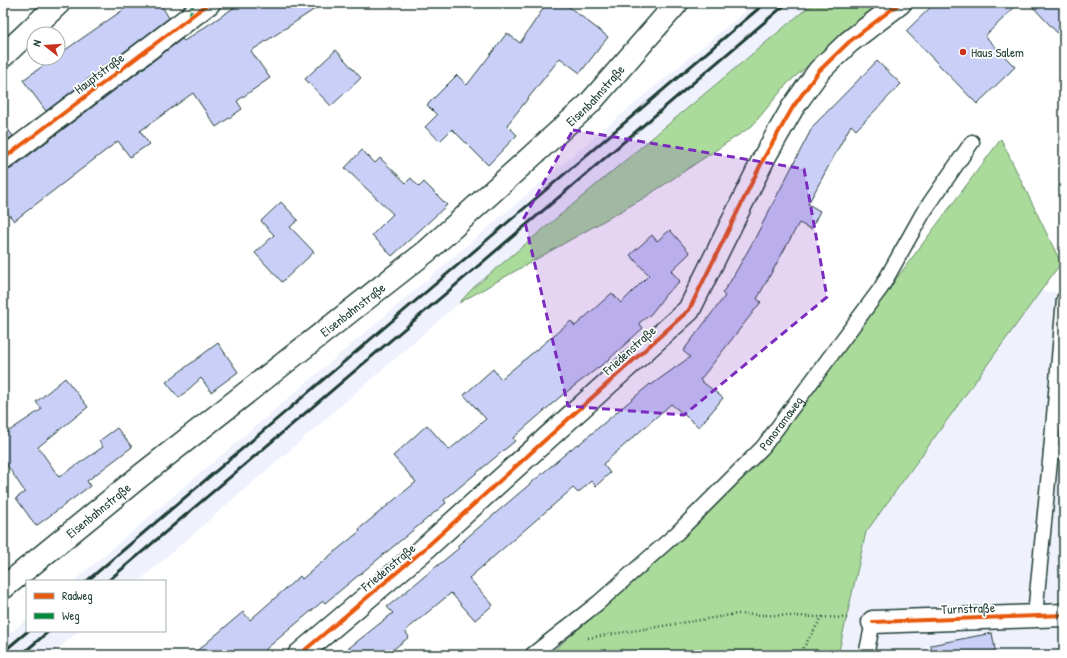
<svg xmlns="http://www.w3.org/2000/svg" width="1067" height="658" viewBox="0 0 1067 658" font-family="'Patrick Hand',sans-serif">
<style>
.built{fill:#eff1fd}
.green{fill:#abdb9b;stroke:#658c68}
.building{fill:#cacff8;stroke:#1f3d34}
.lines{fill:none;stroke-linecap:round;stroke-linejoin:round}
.service-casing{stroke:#1f3d34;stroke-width:17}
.minor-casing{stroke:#1f3d34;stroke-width:25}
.secondary-casing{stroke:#1f3d34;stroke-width:25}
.path{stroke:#1f3d34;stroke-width:2.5;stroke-dasharray:1 3;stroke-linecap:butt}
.service{stroke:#fff;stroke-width:14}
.minor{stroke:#fff;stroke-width:22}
.secondary{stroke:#fff;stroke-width:22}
.rail{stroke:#1f3d34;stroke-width:3}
.quiet{stroke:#00873e;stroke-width:3;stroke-dasharray:6 3;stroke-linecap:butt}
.cycleway-casing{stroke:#fff;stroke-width:6}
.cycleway{stroke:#e8590c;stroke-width:4}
.marked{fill:#7b2cbf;fill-opacity:0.2;stroke:#7b2cbf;stroke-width:3;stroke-dasharray:8 5;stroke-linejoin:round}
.poi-dot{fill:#c8321e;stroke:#fff;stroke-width:1.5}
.labels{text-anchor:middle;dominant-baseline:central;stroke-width:3.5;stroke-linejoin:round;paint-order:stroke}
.poi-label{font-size:13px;fill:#1f3d34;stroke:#fff;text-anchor:start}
.street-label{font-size:13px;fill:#1f3d34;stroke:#fff}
</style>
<rect width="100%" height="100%" fill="#fff"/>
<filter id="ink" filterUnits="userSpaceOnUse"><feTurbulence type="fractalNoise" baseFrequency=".025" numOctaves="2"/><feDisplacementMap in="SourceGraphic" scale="8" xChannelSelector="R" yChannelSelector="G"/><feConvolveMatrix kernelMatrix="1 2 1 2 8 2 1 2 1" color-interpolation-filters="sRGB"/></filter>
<g filter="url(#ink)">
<path class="built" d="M755,3H813L473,288L459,303L139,581H74L579,150Z
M1040,291L1064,293V655H838L866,532Z
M27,619V631H79L50,655H3V639Z"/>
<path class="green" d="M813,3H879L787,84L752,126L644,198L459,303L473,288Z
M1001,139L1061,263L866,532L838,655H549L615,596L774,442Z"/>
<path class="building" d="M133,3H160L169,18L46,111L23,80L54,58H58V55Z
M241,3H324L251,51L270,78L237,101L242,109L216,127L193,93L140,131L149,144L130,157L118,141L14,221L3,207V171L11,169L182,39L184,41Z
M547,3H564L608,37L580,73L560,58L507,125L517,135L488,165L452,129L440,141L425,127L437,115L427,105L457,75L467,85L507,33L520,43Z
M935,3H1019L985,36L1015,67L977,104L906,31Z
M1029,3H1064V40Z
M336,50L361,78L331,106L305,79Z
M877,61L901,84L856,130L851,125L808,204L820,211L811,229L799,223L757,299L761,302L700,380L723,398L699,427L671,404L603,464L610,473L596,486L591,481L578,493L573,488L469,578L493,605L475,620L451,593L405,631L409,637L386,655H340L393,613L387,607L459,548L457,546L577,444L578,445L650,384L651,385L690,357L683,351L725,296L722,293L730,282L754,240L813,126Z
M3,123L13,136L3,143Z
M362,150L375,163L380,158L406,183L411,178L419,187L424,182L447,205L392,256L372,235L393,214L345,168Z
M281,202L298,220L290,227L314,252L282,282L255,253L274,235L261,221Z
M670,230L690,253L671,271L680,281L666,294L651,314L639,323L643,328L607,361L560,397L513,438L515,441L444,500L446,503L325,603L323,601L259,655H192L243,612L250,620L300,576L302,579L327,558L360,531L359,529L416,482L393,456L427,425L449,450L486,419L464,395L493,369L501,379L571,321L575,326L612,293L621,303L649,275L630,255L652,235L657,241Z
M218,343L238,372L211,392L201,378L179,398L166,382Z
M65,378L88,407L38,447L59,477L103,447L99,441L117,428L132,447L87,481L90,486L36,526L16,498L25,492L3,459V435L42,409L36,402Z
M992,633L996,655H932L931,645Z"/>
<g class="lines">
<defs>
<g id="service">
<path d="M1051,451L1064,299"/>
<path d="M1035,615L1051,451L1064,452"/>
<path id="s1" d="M532,655L598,603L677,533L763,447L881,288L923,213L972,142"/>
<path d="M866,655L873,622"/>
</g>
<path id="minor" d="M3,56L59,3
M3,159L209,3
M873,622L1064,615
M299,655L421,552L689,310L765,156L793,107L819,71L849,42L900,3"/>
<g id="secondary">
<path id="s2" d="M3,588L139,477L427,251L589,104L677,3"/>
</g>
</defs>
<use href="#service" class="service-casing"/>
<use href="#minor" class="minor-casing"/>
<use href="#secondary" class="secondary-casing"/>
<path class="path" d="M588,638L737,614L849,618
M799,655L822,617"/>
<use href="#service" class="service"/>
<use href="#minor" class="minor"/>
<use href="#secondary" class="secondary"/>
<path class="rail" d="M87,581L765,3
M108,581L787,3
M3,652L28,631
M21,655L49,631"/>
<path class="quiet" d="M190,16L193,3"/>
<defs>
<path id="cycleway" d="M3,159L209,3
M873,622L1064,615
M299,655L421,552L689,310L765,156L793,107L819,71L849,42L900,3"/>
</defs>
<use href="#cycleway" class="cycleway-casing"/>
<use href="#cycleway" class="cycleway"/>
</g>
</g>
<path class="marked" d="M573,130L804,169L827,297L684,415L568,406L524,218Z"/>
<circle class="poi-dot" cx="963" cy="52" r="4"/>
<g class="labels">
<g class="poi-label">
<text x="971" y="52">Haus Salem</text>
</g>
<g class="street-label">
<text transform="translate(99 73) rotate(-37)">Hauptstraße</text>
<text stroke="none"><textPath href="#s2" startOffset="771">Eisenbahnstraße</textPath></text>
<text stroke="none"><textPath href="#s2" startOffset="447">Eisenbahnstraße</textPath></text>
<text transform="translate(629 350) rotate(-42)">Friedenstraße</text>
<text stroke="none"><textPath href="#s1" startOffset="341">Panoramaweg</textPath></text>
<text stroke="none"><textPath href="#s2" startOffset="123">Eisenbahnstraße</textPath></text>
<text transform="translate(388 567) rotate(-40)">Friedenstraße</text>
<text transform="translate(968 608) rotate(-2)">Turnstraße</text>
</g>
</g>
<rect width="1067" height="658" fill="none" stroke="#fff" stroke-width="16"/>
<rect x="8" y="8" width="1051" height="642" fill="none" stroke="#1f3d34" stroke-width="1.5" filter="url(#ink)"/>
<rect x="26" y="580" width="140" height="52" fill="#ffffff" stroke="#a5b1ae"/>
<rect x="34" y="593" width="20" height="6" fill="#e8590c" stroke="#a5b1ae"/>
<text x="62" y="600" font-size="12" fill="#1f3d34">Radweg</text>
<rect x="34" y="613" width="20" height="6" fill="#00873e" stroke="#a5b1ae"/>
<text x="62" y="620" font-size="12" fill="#1f3d34">Weg</text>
<g transform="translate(46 46) rotate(287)"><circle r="19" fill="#ffffff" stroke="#a5b1ae"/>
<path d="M0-3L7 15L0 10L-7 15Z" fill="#c8321e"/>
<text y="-6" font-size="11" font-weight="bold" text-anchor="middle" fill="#1f3d34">N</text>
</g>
</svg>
